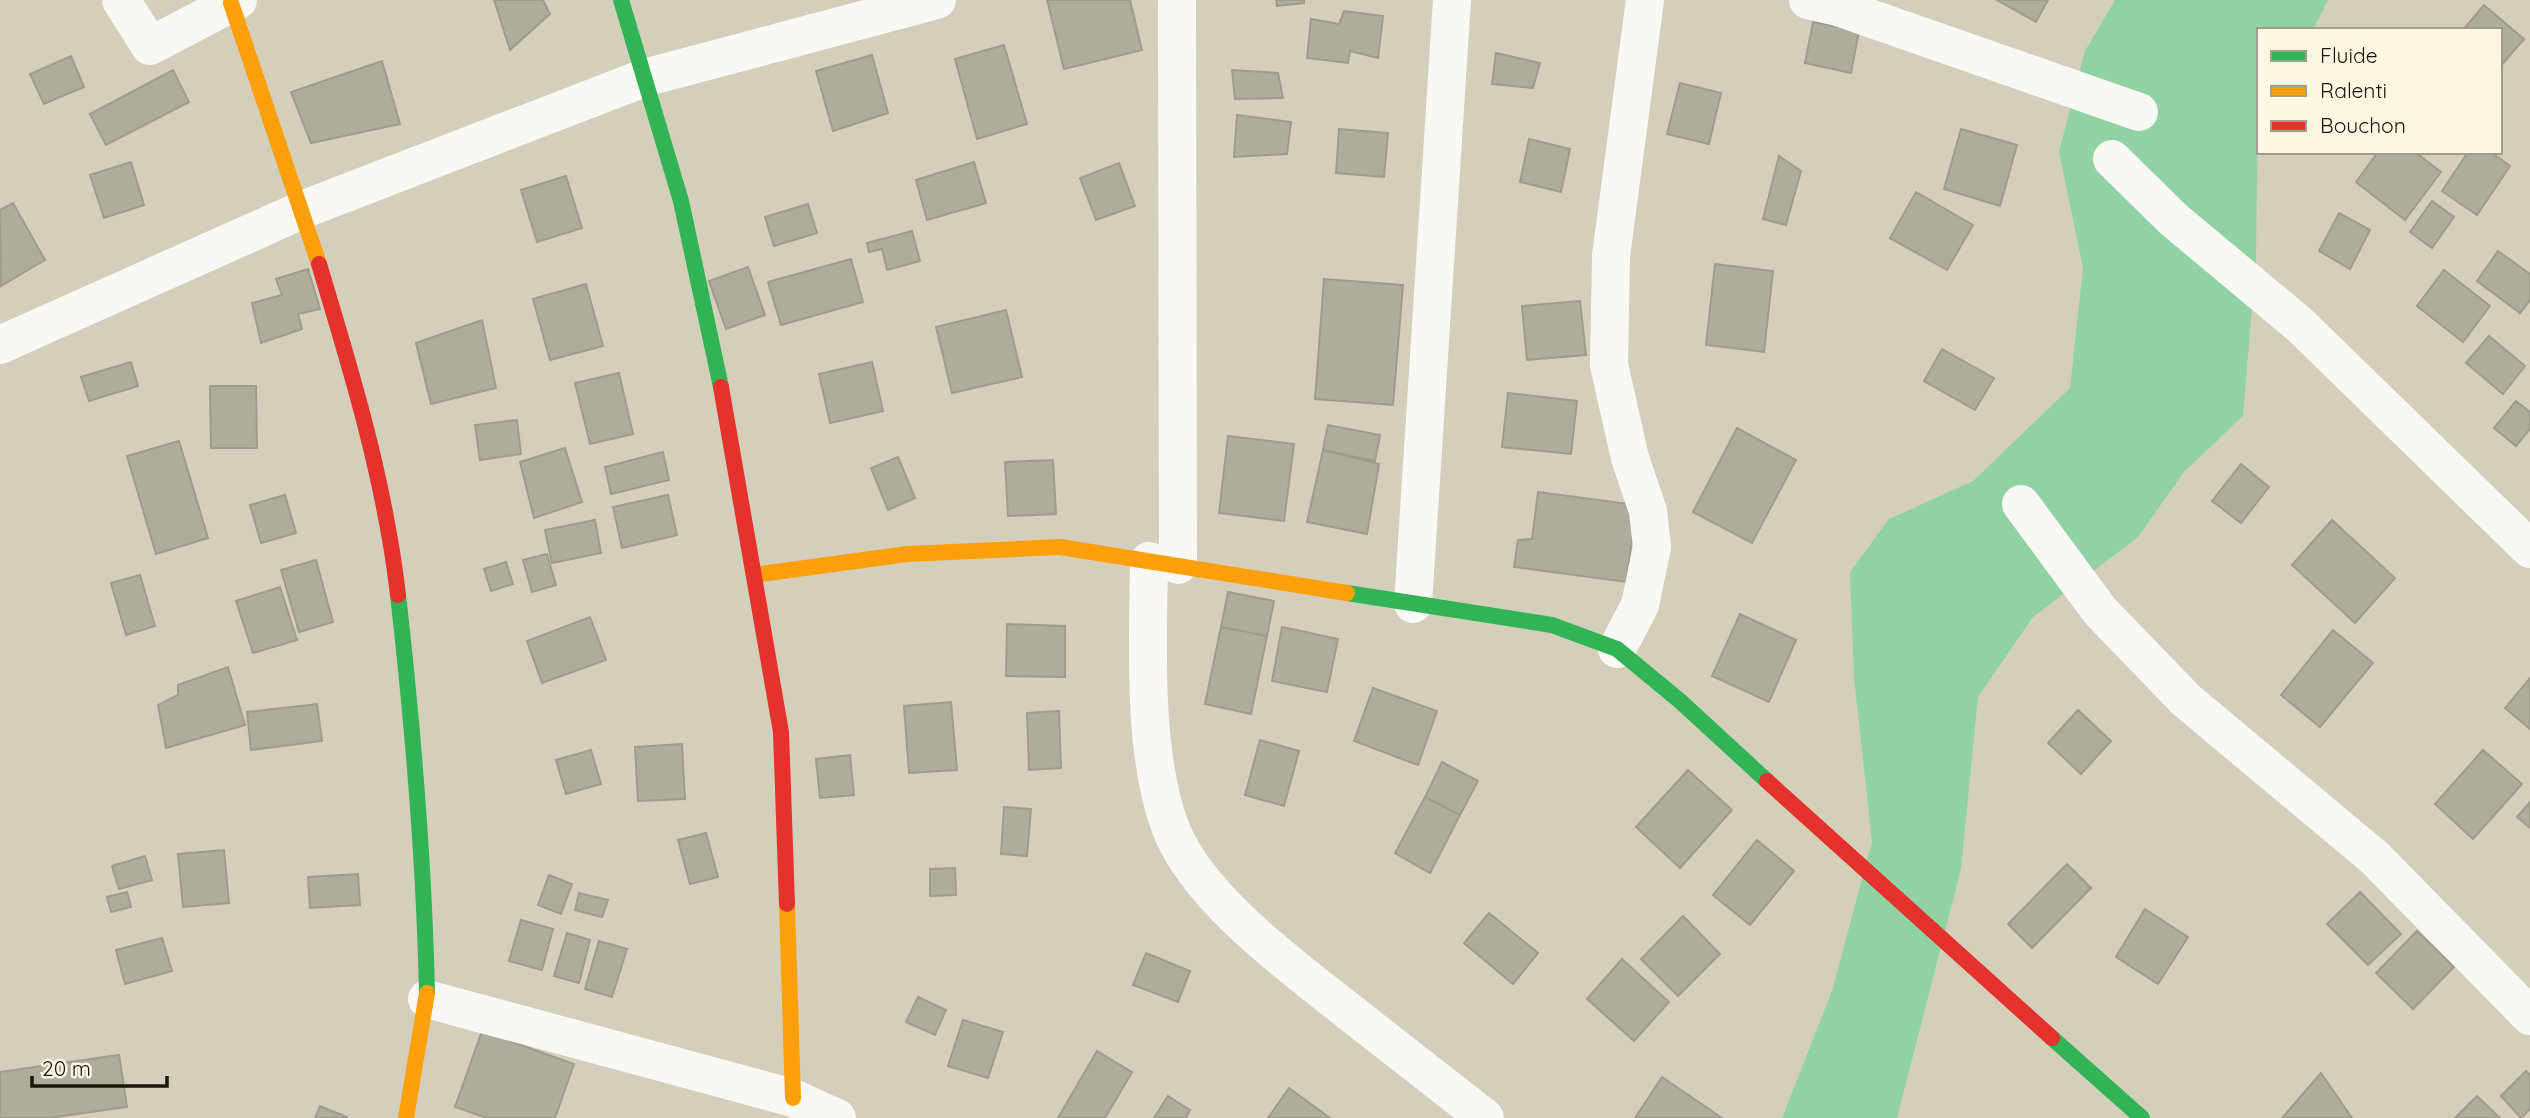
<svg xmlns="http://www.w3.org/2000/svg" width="2530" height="1118" viewBox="0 0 2530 1118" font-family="Quicksand,sans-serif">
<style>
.green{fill:#91d2a5}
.building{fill:#b0ac9c;stroke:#a09c8c;stroke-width:2}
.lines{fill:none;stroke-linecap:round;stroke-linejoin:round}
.street{stroke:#f9f8f5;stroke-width:38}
.fast{stroke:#30b455;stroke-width:16}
.slow{stroke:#ff9f0a;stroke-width:16}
.jam{stroke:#e5322d;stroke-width:16}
</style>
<rect width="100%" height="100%" fill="#d4cfba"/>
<path class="green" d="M2115,0H2328L2313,30H2259L2256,259L2243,416L2184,472L2138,537L2033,617L1978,697L1961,869L1897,1118H1782L1832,991L1872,842L1854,677L1850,572L1889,519L1973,481L2070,388L2083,268L2059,152L2085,51Z"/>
<path class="building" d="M494,0H543L550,14L510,50Z
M1047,0H1130L1142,50L1064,69Z
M1276,0H1304V3L1277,6Z
M1997,0H2048L2036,22Z
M2484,5L2524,39L2500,67V30H2463Z
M1344,11L1383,16L1378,58L1350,51L1348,63L1307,58L1311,19L1339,24Z
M1813,22L1859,31L1851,73L1805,63Z
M1004,45L1027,124L977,139L955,59Z
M1496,53L1540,63L1533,88L1492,84Z
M872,55L888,113L833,131L816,71Z
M71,56L84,87L44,104L30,74Z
M382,61L400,124L311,143L291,92Z
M173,70L189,102L106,145L90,114Z
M1232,70L1278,73L1283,98L1235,99Z
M1680,83L1721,93L1709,144L1667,134Z
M1237,115L1291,122L1287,154L1234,157Z
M1339,129L1388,133L1384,177L1336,173Z
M1961,129L2017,145L2000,206L1944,189Z
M1529,139L1570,149L1561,192L1520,182Z
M2378,152H2415L2441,172L2405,220L2356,182Z
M2468,152H2491L2510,166L2477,215L2442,191Z
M1779,156L1801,171L1786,225L1763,219Z
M131,162L144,205L104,218L90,175Z
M974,162L986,203L927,220L916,180Z
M1119,163L1135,206L1096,220L1080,178Z
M566,176L582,228L537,242L521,190Z
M1916,192L1973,225L1947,270L1890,238Z
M2432,201L2454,217L2432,248L2410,232Z
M13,203L45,260L1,286L0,210Z
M808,204L817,233L774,246L765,217Z
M2339,213L2370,230L2350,269L2319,251Z
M912,231L920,261L887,270L882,249L869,252L867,243Z
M2498,251L2530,274V300L2520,313L2477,281Z
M851,259L863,302L781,325L768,282Z
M1715,264L1773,271L1764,352L1706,345Z
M748,267L765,315L726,329L709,281Z
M308,269L320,309L298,314L302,329L261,343L252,303L282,295L276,279Z
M2444,270L2490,306L2463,342L2417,306Z
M1324,279L1403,285L1393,405L1315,399Z
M586,284L603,346L550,360L533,299Z
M1580,301L1586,355L1527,360L1522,306Z
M1006,310L1022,377L952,393L936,327Z
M482,320L496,388L431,404L416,343Z
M2489,336L2525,366L2503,394L2466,363Z
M1942,349L1994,378L1975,410L1924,381Z
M131,362L138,386L89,401L81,377Z
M872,362L883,411L830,423L819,374Z
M619,373L633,434L590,444L575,383Z
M210,386H256L257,448H211Z
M1508,393L1577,401L1571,454L1502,447Z
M2516,401L2530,412V429L2516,446L2494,428Z
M517,420L521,454L480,460L475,425Z
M1328,425L1380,435L1375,461L1323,450Z
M1737,428L1796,460L1752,543L1693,512Z
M1228,436L1294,444L1284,521L1219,513Z
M179,441L208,538L156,554L127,456Z
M565,448L582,502L534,518L520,462Z
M1323,450L1379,464L1367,534L1307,522Z
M663,452L669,480L611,494L605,467Z
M898,457L915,498L888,510L871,468Z
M1053,460L1056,514L1008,516L1005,462Z
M2241,464L2269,487L2241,523L2212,501Z
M1538,492L1637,505L1626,582L1514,567L1518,540L1532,539Z
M285,495L296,533L261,543L250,505Z
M668,495L677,535L622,548L613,507Z
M595,520L601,553L552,563L545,530Z
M2332,520L2395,578L2355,623L2292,565Z
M547,554L556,585L532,592L523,560Z
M316,560L333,622L299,632L281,570Z
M506,562L513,584L491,591L484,569Z
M140,575L155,626L126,635L111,583Z
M280,587L297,640L253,653L236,601Z
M1228,592L1274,601L1267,636L1221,627Z
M1740,614L1796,640L1769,702L1712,676Z
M590,617L606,660L542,683L527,641Z
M1007,624L1065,626V677L1006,676Z
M1221,627L1267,636L1251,714L1205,704Z
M1282,627L1338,639L1327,692L1272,681Z
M2333,630L2373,663L2320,727L2281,695Z
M228,667L245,725L166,748L158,705L178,695V685Z
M2530,678V729L2505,708Z
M1373,688L1437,711L1418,765L1354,741Z
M951,702L957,770L909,773L904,706Z
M317,704L322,741L251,750L247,712Z
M2078,710L2111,741L2081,774L2048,743Z
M1059,711L1061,768L1029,770L1027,713Z
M1260,740L1299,751L1284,806L1245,795Z
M682,744L685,799L638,801L635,747Z
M591,750L601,784L566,794L556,760Z
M2483,750L2522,784L2473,839L2435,804Z
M850,755L854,795L820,798L816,759Z
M1442,762L1478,781L1460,815L1425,797Z
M1688,770L1732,810L1680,868L1636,827Z
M1425,797L1460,815L1430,873L1395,853Z
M2530,802V828L2517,817Z
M1004,807L1031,809L1027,856L1001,854Z
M706,833L718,877L690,884L678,840Z
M1757,840L1794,871L1750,925L1713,895Z
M224,850L229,903L183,907L178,854Z
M145,856L152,880L119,889L112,866Z
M2067,864L2091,888L2032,948L2008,924Z
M955,868L956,895L930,896V869Z
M358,874L360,905L310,908L308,877Z
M549,875L572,884L561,914L538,905Z
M127,892L131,907L111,912L107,897Z
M2360,892L2401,934L2368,965L2327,924Z
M579,893L608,900L602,917L575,910Z
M2145,909L2188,937L2158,984L2116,957Z
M1489,913L1538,953L1513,984L1464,943Z
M1683,916L1720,954L1678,996L1641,959Z
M521,920L553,929L542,970L509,961Z
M2417,931L2454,967L2413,1009L2376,973Z
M567,933L590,940L579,983L554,976Z
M162,938L172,971L125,984L116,950Z
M599,941L627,949L612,997L585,989Z
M1146,953L1190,971L1178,1002L1133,985Z
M1622,959L1669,1002L1634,1041L1587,999Z
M918,997L946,1010L935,1035L906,1022Z
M963,1020L1003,1032L988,1078L948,1066Z
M482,1031L574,1064L555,1118H487L455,1107Z
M1097,1051L1132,1072L1105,1118H1058Z
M119,1055L127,1107L49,1118H0V1072Z
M2526,1071L2530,1075V1109L2521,1118L2501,1096Z
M2321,1073L2352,1118H2282Z
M1662,1077L1722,1118H1635Z
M1289,1088L1330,1118H1268Z
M1168,1096L1190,1110L1186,1118H1154Z
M2477,1096L2500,1118H2455Z
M320,1106L347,1117V1118H315Z"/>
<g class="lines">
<path class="street" d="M121,0L150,46L238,0
M1177,0L1178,565
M1808,0L1838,7L2139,112
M2112,159L2173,219L2300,325L2530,549
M0,345L302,210L644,78L937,0
M2021,504L2100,611L2186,700L2375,858L2530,1016
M1149,561C1148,642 1142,754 1171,829C1198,898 1290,965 1347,1010C1393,1046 1439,1082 1485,1118
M1413,604L1452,0
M1617,649L1640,605L1652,547L1648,511L1630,458L1609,365L1611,256L1645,0
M427,999L793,1098L837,1118"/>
<path class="fast" d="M621,0L681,201L721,387
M1347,593L1552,625L1617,649L1680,701L1767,781
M398,595C413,727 424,859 427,993
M2052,1038L2142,1118"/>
<path class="slow" d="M231,3L319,264
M754,575L907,554L1060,547L1347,593
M787,904L793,1098
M406,1118L427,993"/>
<path class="jam" d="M319,264C352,373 385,482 398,595
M721,387L781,732L787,904
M1767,781L2052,1038"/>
</g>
<rect x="2257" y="28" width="245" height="126" fill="#fbf7e3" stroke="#a19d8b" stroke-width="2"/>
<rect x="2271" y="51" width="35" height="10" fill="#30b455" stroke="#a19d8b" stroke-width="2"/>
<text x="2320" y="63" font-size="21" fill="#1a1608">Fluide</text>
<rect x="2271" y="86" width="35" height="10" fill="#ff9f0a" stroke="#a19d8b" stroke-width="2"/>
<text x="2320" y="98" font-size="21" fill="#1a1608">Ralenti</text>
<rect x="2271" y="121" width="35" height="10" fill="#e5322d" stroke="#a19d8b" stroke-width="2"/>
<text x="2320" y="133" font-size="21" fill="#1a1608">Bouchon</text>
<path d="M32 1076v10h135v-10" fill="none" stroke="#1a1608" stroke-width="3.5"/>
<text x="42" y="1076" font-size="21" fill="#1a1608" stroke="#fbf7e3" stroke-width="5" paint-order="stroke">20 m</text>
</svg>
